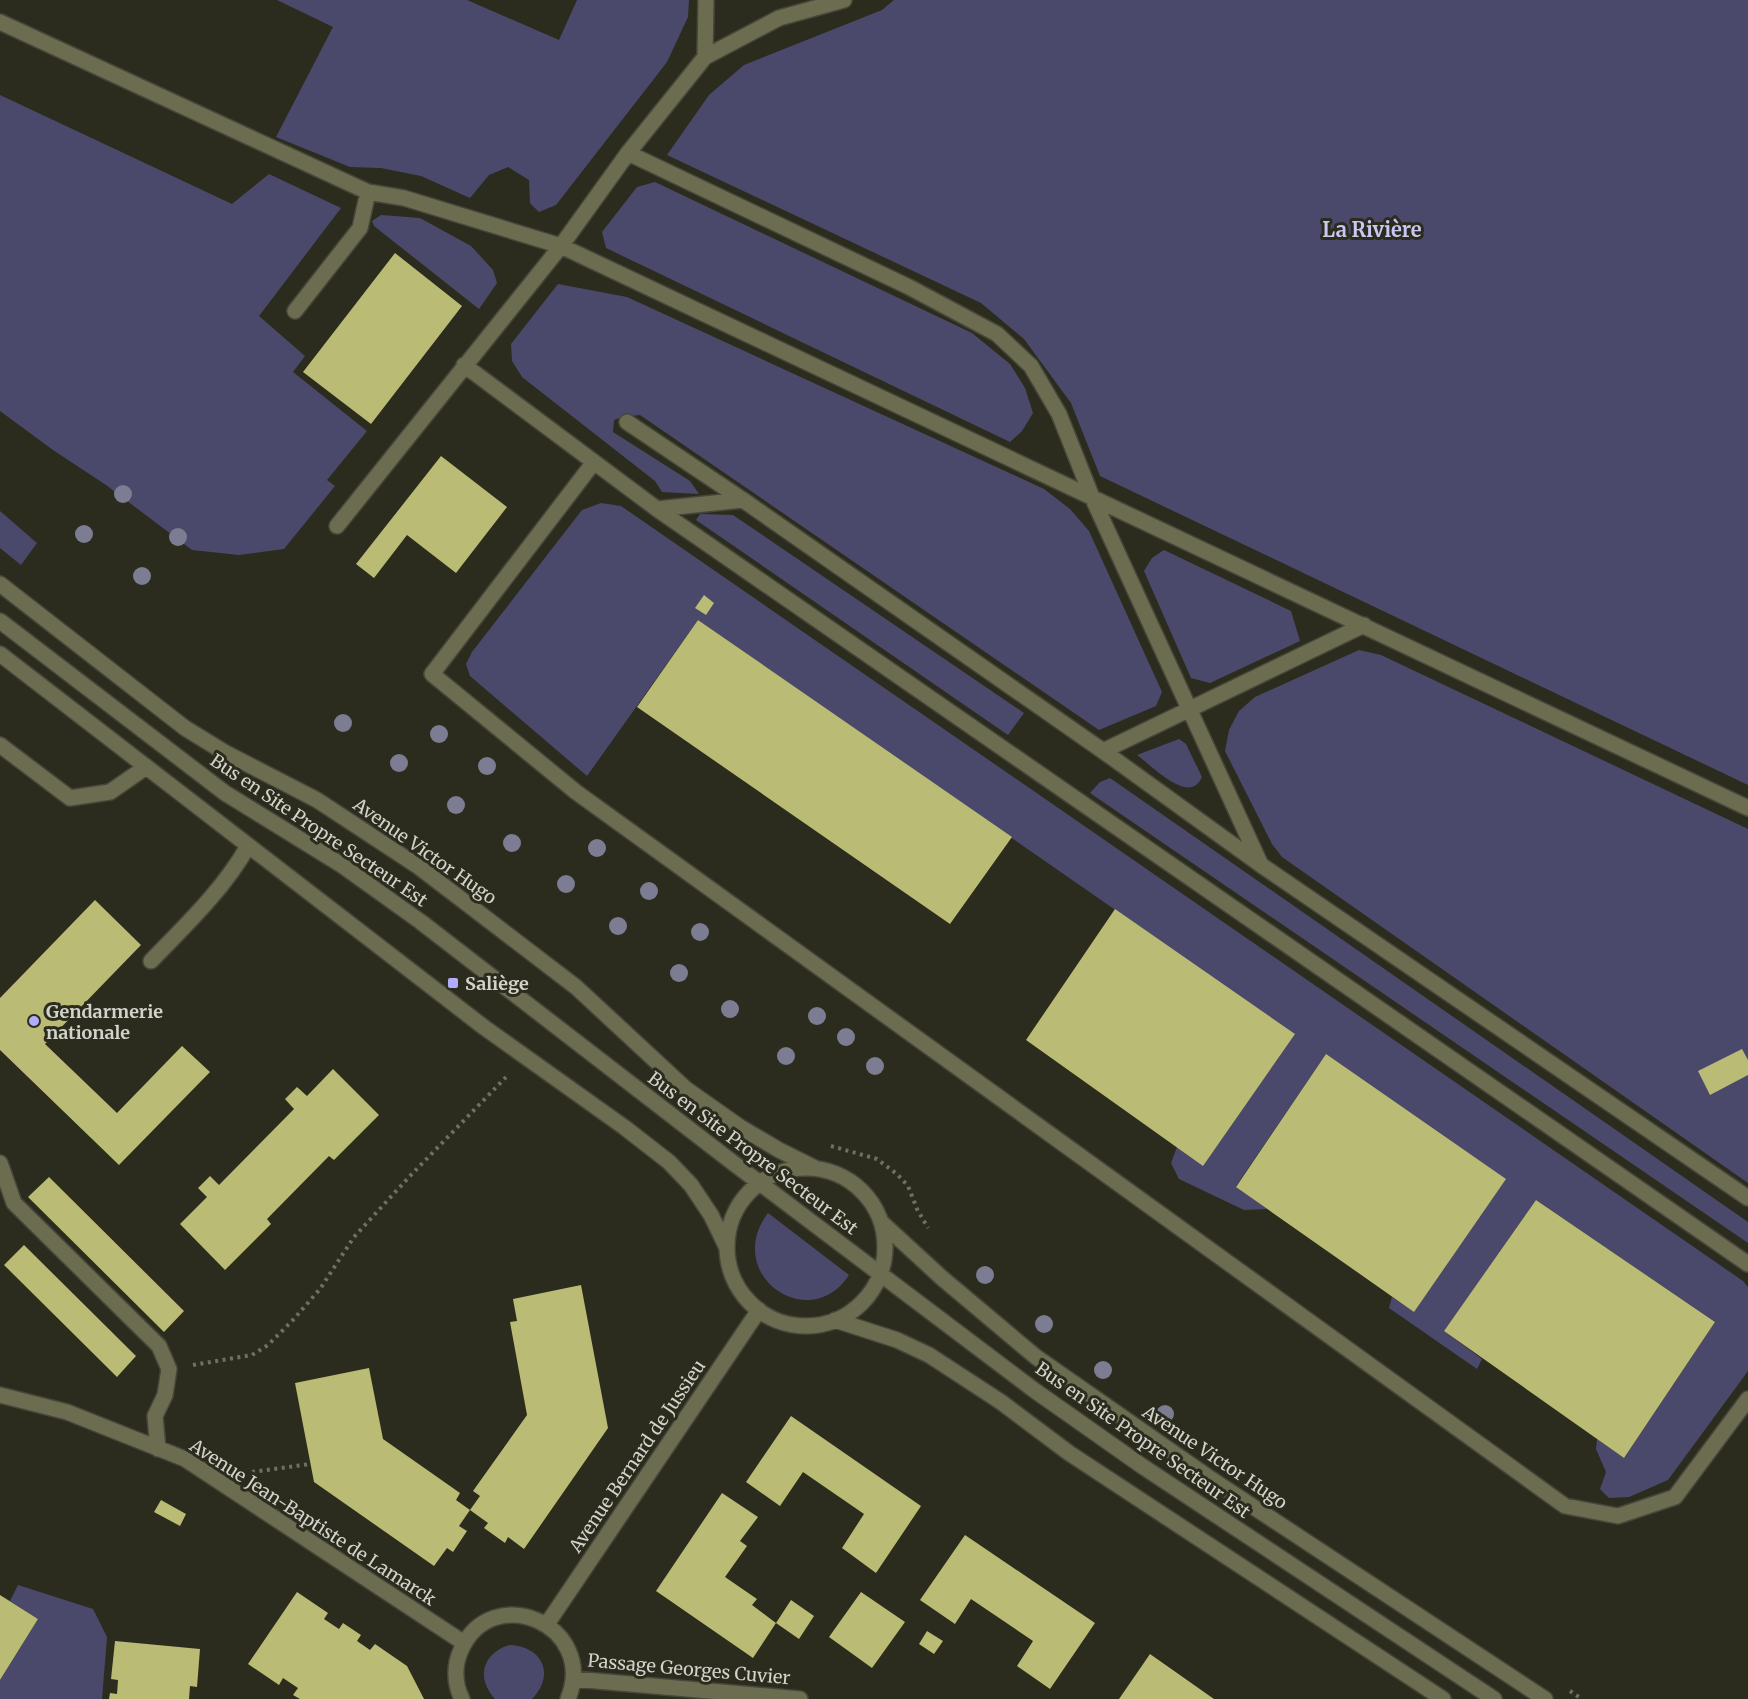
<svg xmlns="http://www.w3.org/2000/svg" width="1748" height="1699" viewBox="0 0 1748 1699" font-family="Merriweather,serif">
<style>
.green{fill:#4b496b}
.building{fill:#babb74}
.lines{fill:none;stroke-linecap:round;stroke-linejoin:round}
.minor-casing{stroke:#464739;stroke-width:18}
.path{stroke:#6f7063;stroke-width:4;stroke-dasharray:3 4.5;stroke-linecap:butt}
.minor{stroke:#6b6c50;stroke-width:15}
.tree{fill:#7c7c92}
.poi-dot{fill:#b2adfa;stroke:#2b2c1d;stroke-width:2}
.labels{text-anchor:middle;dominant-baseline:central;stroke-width:6;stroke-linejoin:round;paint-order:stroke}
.street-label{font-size:18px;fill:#d2d3ca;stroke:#2b2c1d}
.poi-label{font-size:18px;font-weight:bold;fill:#d2d3ca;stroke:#2b2c1d;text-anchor:start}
.neighbourhood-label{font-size:20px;font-weight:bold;fill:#c9c8f3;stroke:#2b2c1d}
</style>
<rect width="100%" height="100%" fill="#2b2c1d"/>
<path class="green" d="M277,0H467L559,40L577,0H689L688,17L667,62L556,205L539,212L530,203L529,180L508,167L489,175L470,198L421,176L381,168L350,167L276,137L333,27Z
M894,0H1748V785L1100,476L1071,403L1024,339L981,303L667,155L709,95L744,65L882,10Z
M0,95L232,204L269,174L341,208L259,316L305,356L293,372L367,431L327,480L335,486L284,549L239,555L192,550L106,485L53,450L0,411Z
M655,182L972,333L1010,364L1025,388L1033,413L1022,431L1010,442L606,248L602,232L637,187Z
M381,215L420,218L471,246L493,270L497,283L479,309L374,226L372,221Z
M558,284L627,297L1044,489L1070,509L1089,531L1162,692L1156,706L1099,730L640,415L622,417L614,420L613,432L690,481L699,494L662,492L655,481L522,377L512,361L511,344Z
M601,503L621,506L1743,1281L1748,1287V1371L1668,1480L1629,1497L1609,1498L1600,1489L1606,1472L1596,1449L1597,1439L1624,1458L1715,1322L1536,1200L1444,1331L1482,1359L1477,1369L1389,1308L1392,1297L1414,1311L1326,1054L1236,1186L1267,1209L1244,1210L1179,1179L1171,1163L1177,1147L1203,1165L1294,1034L698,620L587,776L470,676L466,664L472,652L582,510Z
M0,511L37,543L21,565L0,548Z
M700,514L733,515L1024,713L1008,735L696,520Z
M1164,550L1291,611L1300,641L1210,683L1191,678L1144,571L1152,558Z
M1359,650L1381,655L1748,829V1183L1282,857L1272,844L1225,751L1229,730L1239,711L1255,697Z
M1179,739L1186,744L1202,777C1190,806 1152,766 1137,755Z
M1110,778L1748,1222V1243L1090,793L1100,782Z
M768,1213L849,1275C809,1336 722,1274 768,1213Z
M18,1585L93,1609L107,1637L102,1699H0V1680L38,1619L10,1601Z
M509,1645C542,1646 556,1674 532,1699H495C476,1678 482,1654 509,1645Z"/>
<path class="building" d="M395,253L462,306L371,424L303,372Z
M441,456L507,507L456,573L407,535L374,578L356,564Z
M704,595L714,603L706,615L695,608Z
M698,620L1012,837L950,924L637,707Z
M95,900L141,945L45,1044L117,1113L182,1046L210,1072L119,1165L0,1050V998Z
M1115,909L1295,1034L1203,1166L1026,1040Z
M1742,1049L1748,1060V1075L1710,1095L1698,1071Z
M1326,1054L1506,1179L1414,1312L1236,1187Z
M333,1069L379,1115L334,1160L329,1156L267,1219L271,1224L225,1270L180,1224L207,1197L198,1188L210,1176L219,1185L294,1109L285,1099L297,1087L307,1096Z
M49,1177L184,1311L164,1332L28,1197Z
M1536,1200L1715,1322L1624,1458L1444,1331Z
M24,1245L136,1356L117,1377L4,1265Z
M581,1285L608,1428L524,1549L508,1537L505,1543L484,1528L488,1523L470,1510L459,1526L467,1531L453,1552L447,1548L434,1566L314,1482L295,1383L369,1368L383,1439L460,1493L456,1500L470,1510L480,1496L473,1491L527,1415L510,1322L517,1321L513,1299Z
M791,1416L921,1506L876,1573L842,1548L864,1514L803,1472L780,1506L746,1482Z
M722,1493L758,1517L740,1541L747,1546L725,1577L757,1599L752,1605L776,1623L753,1658L656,1591Z
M161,1500L186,1514L180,1526L154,1512Z
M965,1535L1095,1623L1050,1689L1017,1666L1033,1641L971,1599L955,1624L920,1600Z
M297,1592L328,1613L324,1619L339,1629L343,1623L361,1635L357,1641L370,1650L375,1644L407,1666L424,1699H300L293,1695L298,1688L283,1678L279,1685L248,1664Z
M861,1592L905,1622L872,1668L829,1637Z
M0,1595L38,1619L0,1680Z
M791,1600L814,1616L799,1639L776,1623Z
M927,1631L943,1641L934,1654L919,1644Z
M115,1641L200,1649L197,1687L190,1686L189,1699H109L110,1693L117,1694L118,1680L111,1679Z
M1150,1654L1214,1699H1119Z"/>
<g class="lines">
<defs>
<path id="minor" d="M0,22L368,192L404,198L561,246L1748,808
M705,57L706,0
M628,153L909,287L997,334L1031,366L1059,414L1092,497L1260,863
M295,311L360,228L368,192
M464,365L594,462L432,674L576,792L1565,1506L1618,1516L1675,1497L1748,1399
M627,422L743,500
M594,462L657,509L1748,1264
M657,509L743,500L1103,751L1261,865L1748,1198
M337,526L561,246L628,153L705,57L779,18L844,0
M0,584L185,728L224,752L317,800L419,867L576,987L686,1089L740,1127L779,1150L815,1168
M0,621L225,793L340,864L421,922L732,1162L1034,1390L1142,1466L1494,1699
M0,654L485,1028L624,1127L669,1162L691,1185L711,1215L727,1248
M0,745L70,798L110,792L146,767
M1103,751L1364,625
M151,961C185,926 224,889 248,846
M0,1163L14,1203L159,1346L169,1369L165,1395L155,1416L158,1449
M727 1247a79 79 0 1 1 158 0a79 79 0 1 1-158 0Z
M881,1222L942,1278L1036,1357L1208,1477L1545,1699
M835,1320L897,1340L929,1355L1001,1402L1069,1453L1443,1699
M0,1395L67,1412L185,1459L464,1643
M547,1624L759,1310
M574,1679L800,1699
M462,1699C454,1683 454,1665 461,1650C492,1580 598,1625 568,1699"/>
</defs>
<use href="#minor" class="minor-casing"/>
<path class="path" d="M831,1146L877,1159L897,1174L908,1186L917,1209L928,1228
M193,1365L252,1355L268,1345L293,1320L320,1289L354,1237L410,1176L509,1074
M252,1472L310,1464
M1570,1691L1582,1699"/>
<use href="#minor" class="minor"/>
</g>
<g class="tree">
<circle cx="123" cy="494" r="9"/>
<circle cx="84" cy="534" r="9"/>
<circle cx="178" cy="537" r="9"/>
<circle cx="142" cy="576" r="9"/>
<circle cx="343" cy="723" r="9"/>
<circle cx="439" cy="734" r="9"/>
<circle cx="399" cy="763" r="9"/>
<circle cx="487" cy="766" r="9"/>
<circle cx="456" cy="805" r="9"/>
<circle cx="512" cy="843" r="9"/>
<circle cx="597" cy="848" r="9"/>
<circle cx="566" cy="884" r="9"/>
<circle cx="649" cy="891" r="9"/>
<circle cx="618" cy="926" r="9"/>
<circle cx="700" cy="932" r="9"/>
<circle cx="679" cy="973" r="9"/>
<circle cx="730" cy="1009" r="9"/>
<circle cx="817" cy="1016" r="9"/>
<circle cx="846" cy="1037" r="9"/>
<circle cx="786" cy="1056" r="9"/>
<circle cx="875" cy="1066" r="9"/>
<circle cx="985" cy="1275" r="9"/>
<circle cx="1044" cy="1324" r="9"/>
<circle cx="1103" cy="1370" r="9"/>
<circle cx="1165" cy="1414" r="9"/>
</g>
<g class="poi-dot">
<rect x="447" y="977" width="12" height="12" rx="3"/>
<circle cx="34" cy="1021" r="6"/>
</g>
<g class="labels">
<g class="street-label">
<text transform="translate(319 830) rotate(34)">Bus en Site Propre Secteur Est</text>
<text transform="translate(425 851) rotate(35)">Avenue Victor Hugo</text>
<text transform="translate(753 1153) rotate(37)">Bus en Site Propre Secteur Est</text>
<text transform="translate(1143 1440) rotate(35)">Bus en Site Propre Secteur Est</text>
<text transform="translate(637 1456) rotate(-56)">Avenue Bernard de Jussieu</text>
<text transform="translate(1215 1457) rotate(34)">Avenue Victor Hugo</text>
<text transform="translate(313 1522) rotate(33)">Avenue Jean-Baptiste de Lamarck</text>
<text transform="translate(689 1669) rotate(5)">Passage Georges Cuvier</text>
</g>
<g class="poi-label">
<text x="465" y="983">Saliège</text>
<text x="46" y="1011">Gendarmerie<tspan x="46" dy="21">nationale</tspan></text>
</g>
<g class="neighbourhood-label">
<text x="1372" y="229">La Rivière</text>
</g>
</g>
</svg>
